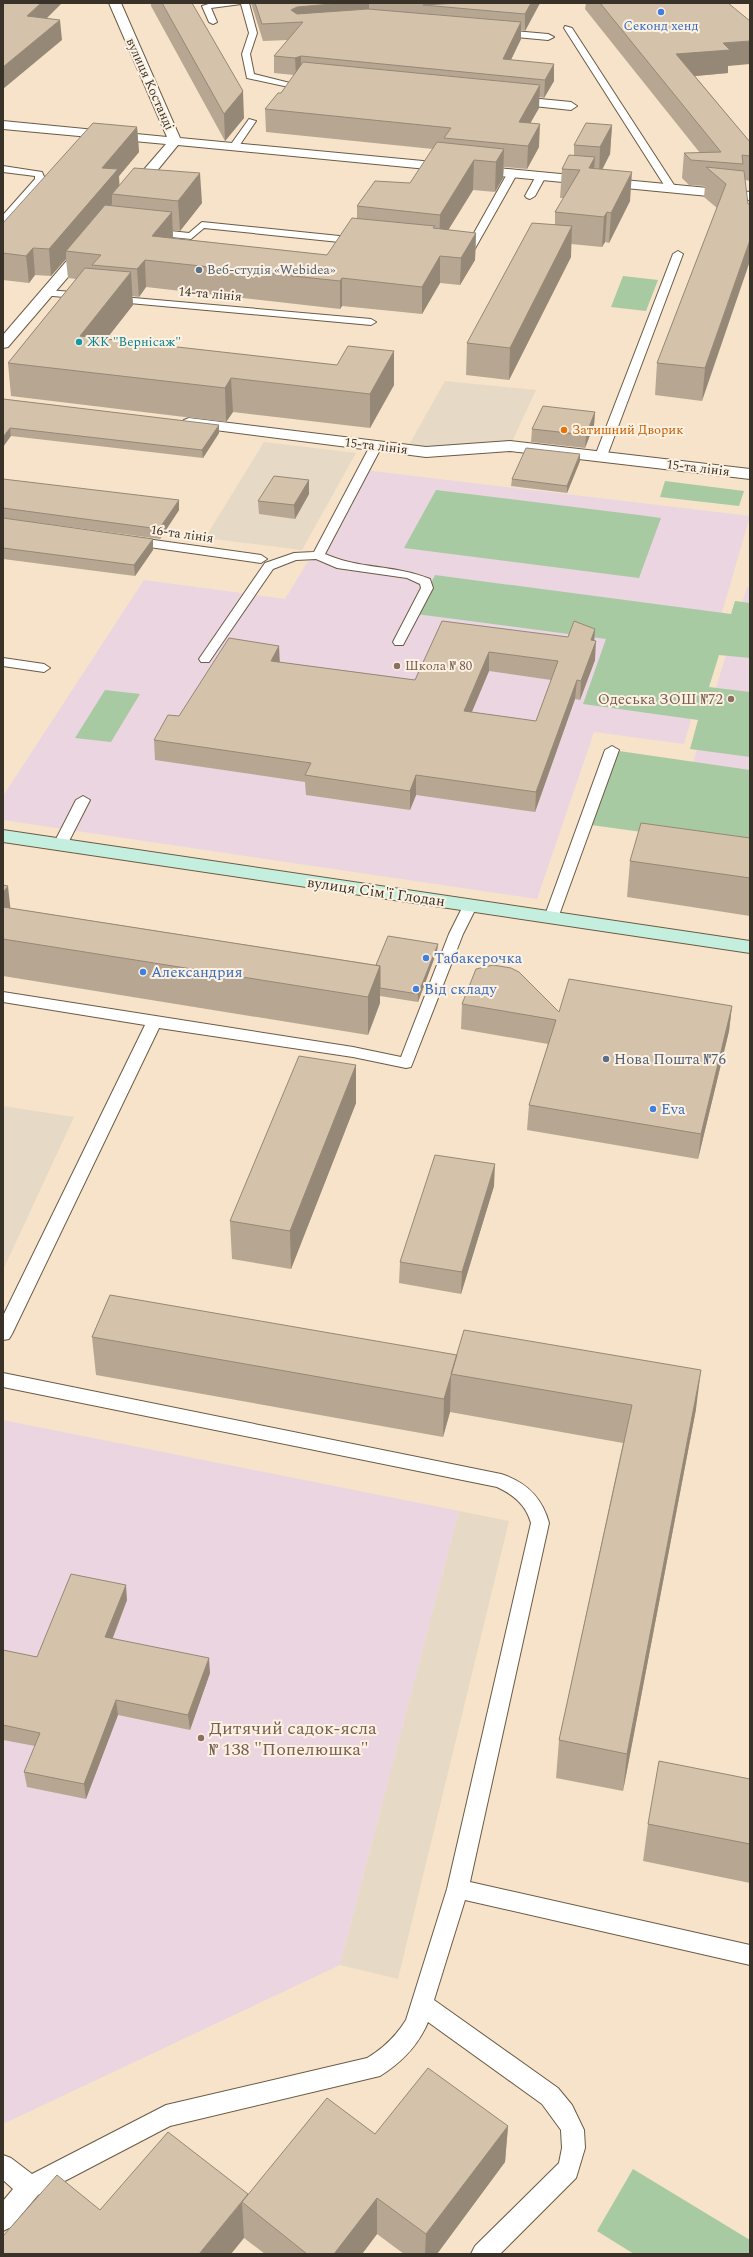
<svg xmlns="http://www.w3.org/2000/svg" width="753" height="2257" viewBox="0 0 753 2257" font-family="Spectral,serif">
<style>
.industrial{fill:#e6dac6}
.education{fill:#ebd5e1}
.green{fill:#a8caa2}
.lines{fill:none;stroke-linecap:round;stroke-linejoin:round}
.lane-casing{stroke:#6b5b45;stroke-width:2}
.street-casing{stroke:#6b5b45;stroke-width:2}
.secondary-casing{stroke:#6b5b45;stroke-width:2}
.lane{fill:#fff;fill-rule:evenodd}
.street{fill:#fff;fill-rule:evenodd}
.secondary{fill:#c4efde;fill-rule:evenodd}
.wall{fill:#b7a792;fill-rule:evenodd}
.shaded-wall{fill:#958877}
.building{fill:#d5c2aa;stroke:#958877;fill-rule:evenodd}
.shop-dot{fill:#3f7fe0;stroke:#fdf1e2;stroke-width:1.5}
.service-dot{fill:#5c6f8a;stroke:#fdf1e2;stroke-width:1.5}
.culture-dot{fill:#0f9aa8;stroke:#fdf1e2;stroke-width:1.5}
.food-dot{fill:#e8710a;stroke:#fdf1e2;stroke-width:1.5}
.education-dot{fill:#8d6e63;stroke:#fdf1e2;stroke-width:1.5}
.labels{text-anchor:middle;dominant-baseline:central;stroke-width:4;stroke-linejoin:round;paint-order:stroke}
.far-shop-label{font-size:13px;fill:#366cbe;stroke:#fdf1e2}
.far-street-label{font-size:13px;fill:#393228;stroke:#fdf1e2}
.far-service-label{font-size:13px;fill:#4e5e75;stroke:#fdf1e2;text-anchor:start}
.far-culture-label{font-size:13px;fill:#0d838f;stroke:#fdf1e2;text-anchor:start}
.far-food-label{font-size:13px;fill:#c56008;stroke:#fdf1e2;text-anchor:start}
.far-education-label{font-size:13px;fill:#785e54;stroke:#fdf1e2;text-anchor:start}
.education-label{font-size:15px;fill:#785e54;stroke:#fdf1e2;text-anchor:end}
.street-label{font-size:15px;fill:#393228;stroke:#fdf1e2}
.shop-label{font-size:15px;fill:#366cbe;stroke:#fdf1e2;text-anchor:start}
.service-label{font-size:15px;fill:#4e5e75;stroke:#fdf1e2;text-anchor:start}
.near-education-label{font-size:18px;fill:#785e54;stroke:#fdf1e2;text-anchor:start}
</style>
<rect width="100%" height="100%" fill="#f6e3c9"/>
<path class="industrial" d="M445,381L536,390L510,446L406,450Z
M264,442L356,453L302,550L205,538Z
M3,1106L74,1117L3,1270Z
M459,1511L509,1521L398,1979L340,1965Z"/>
<path class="education" d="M364,470L750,516L684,744L594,732L537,899L3,820V796L144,580L285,599Z
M747,587L750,588V821L678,811Z
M3,1420L459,1511L340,1965L3,2124Z"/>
<path class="green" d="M623,276L658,280L646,311L611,307Z
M665,481L744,491L739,506L660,497Z
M436,490L639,515L661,518L639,578L404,548Z
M435,575L731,614L735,601L750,603V658L719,655L709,687L750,692V757L690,749L698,720L583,704L606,639L416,614Z
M105,690L140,694L111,742L75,738Z
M612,750L750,770V847L584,824Z
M633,2169L750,2240V2254H634L597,2231Z"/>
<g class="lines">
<defs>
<path id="lane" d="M212,3H249L257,33L250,54L254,74L298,85V89L247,78L242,54L249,33L241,4L211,8L217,22L213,24L209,22L202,6Z
M565,26L572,28L676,188L674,190L671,191L666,188L564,28Z
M249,119L256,121L237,149H231L229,147Z
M3,166L42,172L45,179L6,223L3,224V215L35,179V176L3,172Z
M512,171L517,174L473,252L468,255L458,253V249H465L507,174Z
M541,173L546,176L535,196L530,199L527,198L525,196L536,176Z
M202,222L359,238L364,241L359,244L204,228L191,239L151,235L146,232L151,229L189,233Z
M678,251L683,254L607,456L605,458H597L595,456L673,254Z
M46,290L86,293L91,296L86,299L42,295L41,293Z
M111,296L371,319L376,322L371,325L107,301L106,299Z
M376,443L382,446L325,554C358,569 396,565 430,579L433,588L403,645H395L393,642L421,588L420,584L407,578L337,568L316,559L296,560L273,569L209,662H201L199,659L265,563L294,553L314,552L370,446Z
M132,537L261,555L267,559L261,563L128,544L126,541L128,538Z
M3,658L44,664L50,668L44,672L3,666Z
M612,746L619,750L558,918L551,922L546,921L544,918L605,750Z
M83,796L90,800L67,845L65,848H55L53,845L76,800Z
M470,902L477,906L463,934L411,1067L406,1068L353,1057L159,1028L12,1334L9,1339L3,1340V1316L145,1025L3,1002V992L353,1047L401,1057L449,934L463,906Z
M3,1373L501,1474C526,1482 542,1497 549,1523L470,1882L750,1945V1965L465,1900L434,2000L558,2088L572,2105L584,2130L585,2148L576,2178L500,2254H471L475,2246L559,2163L562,2148L561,2130L542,2104L428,2022C418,2046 402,2062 380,2076L170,2126L38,2195L11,2227L3,2231V2201L13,2189L3,2180V2155L11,2158L32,2174L166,2105L367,2058C384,2048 396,2036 406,2020L447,1889L531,1523C526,1505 514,1495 497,1487L3,1387Z"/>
<path id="street" d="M109,3H121L180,138L750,192V200L178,145L138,194H128L127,191L128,188L166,144L3,129V121L167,137Z
M490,29L548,34L554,37L548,40L486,34L484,32L486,30Z
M509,96L571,102L577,106L571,110L505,103L503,100L505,97Z
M87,242L92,243L94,246L92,249L8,347L3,348V335L82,243Z
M189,418L426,447L510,441L750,469V479L510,451L426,457L184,426L181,423L184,420Z"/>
<path id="secondary" d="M3,830L750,941V953L3,842Z"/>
</defs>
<use href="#lane" class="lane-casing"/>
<use href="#street" class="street-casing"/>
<use href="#secondary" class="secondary-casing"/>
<use href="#lane" class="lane"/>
<use href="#street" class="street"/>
<use href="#secondary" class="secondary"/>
</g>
<path class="wall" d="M151,3H192L244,118L225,141L151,6Z
M251,3H540L525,31L521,30V39L511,60L554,81L544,98L539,97V108L530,123L539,147L527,169L504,167L503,178L495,192L473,190L448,230L476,233L475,260L460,285L440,283L422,314L342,306L340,309L146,287L139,297L132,296L133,305L106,339L337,365L394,351V385L370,428L233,412L226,422L11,396L8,363L76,279L68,278L66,259L51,276L35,275L29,283L3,280V223L137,127L139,152L119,176V185L202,203L180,231L173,230V238L327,255L357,218V206L410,183L433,149L266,132L265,109L281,93L294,75L274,73V56L288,40L263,41Z
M586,3H600L728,66V73L695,76L750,142V181L745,180L702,401L655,395L657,363L717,208L704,197L705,186L689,185L682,178L684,153H700L585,9Z
M612,125L610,154L602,169L630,201L609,243L605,242L602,247L571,244V257L509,380L466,375L467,343L555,225V212L564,198H560L562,169L574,155V145Z
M3,399L219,425V433L203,458L11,436Z
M595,412L594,425L585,448L531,442L532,429Z
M580,461L567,493L511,486L512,479Z
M3,479L179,510L160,539L3,518Z
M309,480V494L295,519L259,514L258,501Z
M3,518L153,539V550L135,576L3,559Z
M442,621L594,641L595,660L580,700L575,699L535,812L416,795L410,810L306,795L305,782L155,760L154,740L179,716L280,662L415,680ZM489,671L551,680L536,721L472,712Z
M750,838V916L627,897L630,861Z
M10,908L376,965L438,944L437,951L418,1002L380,996V1003L368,1035L3,976V939Z
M462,1004L559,1012L732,1006L729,1031L698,1159L527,1130L529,1105L548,1044L461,1029Z
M356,1065V1103L291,1269L232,1259L230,1221Z
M494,1186L461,1294L399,1283L400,1262Z
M110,1295L696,1409L623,1791L556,1778L559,1740L623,1443L450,1412L443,1437L96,1375L92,1337Z
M127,1600L113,1638L210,1673L190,1730L118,1715L86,1799L27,1787L24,1772L35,1746L3,1740V1650L37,1657Z
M750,1779V1883L643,1861L648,1824Z
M508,2126L505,2162L437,2254H404L377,2234L362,2254H265L244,2238L100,2210L248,2194L375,2134Z"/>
<path class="shaded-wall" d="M41,3H61V4L29,36L27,16Z
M343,3H369V18L303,23L291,10L297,7Z
M531,3H540L525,31V14Z
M60,20L62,40L3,89V67Z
M521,22V39L503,76V59Z
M750,41V64L728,66V73L674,78L676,54L723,43Z
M301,56V74L296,75L295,58Z
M554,64V81L544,98L545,80Z
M540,85L539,108L518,145L519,122Z
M243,91L244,118L225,141L224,114Z
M540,124L539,147L527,169L528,146Z
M612,125L610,154L599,176L600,147Z
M137,127L139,152L119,176L120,195L112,194V204L72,252L66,251V259L51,276L49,249L102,168Z
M504,149L503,178L495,192L496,162Z
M595,157L593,186L589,168Z
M474,160L473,190L439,245L440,215Z
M632,172L630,201L609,243L611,213Z
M200,173L202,203L180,231L178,201Z
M172,212L173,239L152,236Z
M607,212L605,242L602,247L604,217Z
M572,226L571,257L509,380L510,348Z
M476,233L475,260L460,285L461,258Z
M750,240V261L702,401L705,368Z
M33,248L35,275L29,283L26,256Z
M440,256V283L422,314V287Z
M145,260L146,287L139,297L137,269Z
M131,272L133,305L83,369L80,336Z
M342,278V306L340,309V281Z
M394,351V385L370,428V394Z
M231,378L233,412L226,422L225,388Z
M595,412L594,425L585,448L586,435Z
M219,425V433L203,458L202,450Z
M10,428L11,436L3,447V437Z
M580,454V461L567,493V486Z
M309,480V494L295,519L294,505Z
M179,500V510L160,539L159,529Z
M153,539V550L135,576L134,565Z
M595,629L594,646L596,641L595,660L580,700L581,681L591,640Z
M279,646L280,665L271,661Z
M489,652V671L464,730V711Z
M577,680L575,699L535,812L536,792Z
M416,775V795L410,810V791Z
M8,886L12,923L3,938V893Z
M438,944L437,951L418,1002V994Z
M380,966V1003L368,1035V997Z
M732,1006L729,1031L698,1159L701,1134Z
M356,1065V1103L291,1269L290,1231Z
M495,1164L494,1186L461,1294L462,1272Z
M701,1370L696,1409L623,1791L627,1754Z
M451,1374L450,1412L443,1437L444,1399Z
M126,1585L127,1600L107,1652L105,1637Z
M209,1658L210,1673L190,1730L188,1715Z
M116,1700L118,1715L86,1799L84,1784Z
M508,2126L505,2162L437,2254H425L426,2234Z
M377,2198V2234L362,2254H334Z
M242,2202L244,2238L231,2254H199Z"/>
<path class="building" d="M3,3H41L27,16L60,20L3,67Z
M162,3H192L243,91L224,114Z
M255,3H343L297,7L291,10L297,14L368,9L521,22L503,59L554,64L545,80L301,56L295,58L274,56L303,22L262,24Z
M459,3H531L525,14L423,5Z
M600,3H728L750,21V41L723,43L730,50L676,54L750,142V156L742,155L743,164L691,160L684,153L721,152Z
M303,62L540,85L519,122L540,124L528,146L444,138L451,128L265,109L278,93H281Z
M93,123L137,127L102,168L118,169L49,249L33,248L26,256L3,253V223Z
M586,123L612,125L600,147L574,145Z
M437,142L504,149L496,162L474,160L440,215L357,206L375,181L410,183Z
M569,155L595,157L589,168L632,172L611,213L607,212L604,217L555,212L580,170L562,169Z
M706,167L744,171L748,204H750V240L705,368L657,363L726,184Z
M134,168L200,173L178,201L112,194Z
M105,205L172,212L152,236L327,255L352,218L435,226L433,228L476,233L461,258L440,256L422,287L342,278L340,281L145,260L137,269L92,265L101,255L66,251Z
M532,223L572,226L510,348L467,343Z
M85,268L131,272L80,336L337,365L348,346L394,351L370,394L231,378L225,388L8,363Z
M3,399L219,425L202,450L10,428L3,437Z
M543,406L595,412L586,435L532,429Z
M526,448L580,454L567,486L512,479Z
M274,476L309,480L294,505L258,501Z
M3,479L179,500L159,529L3,508Z
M3,518L153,539L134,565L3,548Z
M442,621L568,637L574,621L595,629L591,640L596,641L581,681L577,680L536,792L416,775L410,791L305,775L311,763L154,740L168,715L179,716L229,638L279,646L271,661L415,680ZM489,652L558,661L536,721L464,711Z
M641,823L750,838V878L630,861Z
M3,885L8,886L3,893Z
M3,907L380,966L368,997L3,939Z
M388,936L438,944L418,994L380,988V966L376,965Z
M493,965L511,968L519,972L559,1012L569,979L732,1006L701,1134L529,1105L556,1020L462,1004L476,969Z
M299,1056L356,1065L290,1231L230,1221Z
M435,1155L495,1164L462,1272L400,1262Z
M110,1295L457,1355L444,1399L92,1337Z
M464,1330L701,1370L627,1754L559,1740L632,1405L451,1374Z
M71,1574L126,1585L105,1637L209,1658L188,1715L116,1700L84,1784L24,1772L40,1733L3,1725V1650L37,1657Z
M659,1761L750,1779V1844L648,1824Z
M428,2068L508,2126L426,2234L377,2198L334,2254H307L242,2202L327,2098L375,2134Z
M168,2132L248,2194L199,2254H3V2236L57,2175L100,2210Z"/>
<g class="shop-dot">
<circle cx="661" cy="12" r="4"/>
<circle cx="426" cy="958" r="4"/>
<circle cx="143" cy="972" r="4"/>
<circle cx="416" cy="989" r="4"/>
<circle cx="653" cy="1109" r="4"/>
</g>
<g class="service-dot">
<circle cx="199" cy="270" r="4"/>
<circle cx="606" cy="1059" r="4"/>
</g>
<circle class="culture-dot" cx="79" cy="342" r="4"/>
<circle class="food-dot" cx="564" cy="430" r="4"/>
<g class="education-dot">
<circle cx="397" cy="666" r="4"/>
<circle cx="731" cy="699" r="4"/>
<circle cx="201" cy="1738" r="4"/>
</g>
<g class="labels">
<g class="far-shop-label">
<text x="661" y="26">Секонд хенд</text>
</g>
<g class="far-street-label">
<text transform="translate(150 84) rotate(66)">вулиця Костанді</text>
<text transform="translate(210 294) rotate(5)">14-та лінія</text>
<text transform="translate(376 446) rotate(7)">15-та лінія</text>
<text transform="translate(698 468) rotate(7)">15-та лінія</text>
<text transform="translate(182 534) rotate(8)">16-та лінія</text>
</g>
<g class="far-service-label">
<text x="207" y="270">Веб-студія «Webidea»</text>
</g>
<g class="far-culture-label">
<text x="87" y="342">ЖК "Вернісаж"</text>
</g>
<g class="far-food-label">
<text x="572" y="430">Затишний Дворик</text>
</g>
<g class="far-education-label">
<text x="405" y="666">Школа № 80</text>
</g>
<g class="education-label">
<text x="723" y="699">Одеська ЗОШ №72</text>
</g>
<g class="street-label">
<text transform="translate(376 892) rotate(8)">вулиця Сім'ї Глодан</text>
</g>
<g class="shop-label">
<text x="434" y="958">Табакерочка</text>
<text x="151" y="972">Александрия</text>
<text x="424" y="989">Від складу</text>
<text x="661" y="1109">Eva</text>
</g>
<g class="service-label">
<text x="614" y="1059">Нова Пошта №76</text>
</g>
<g class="near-education-label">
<text x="209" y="1728">Дитячий садок-ясла<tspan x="209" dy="21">№ 138 "Попелюшка"</tspan></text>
</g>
</g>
<rect width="753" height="2257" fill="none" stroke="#393228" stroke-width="8"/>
</svg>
